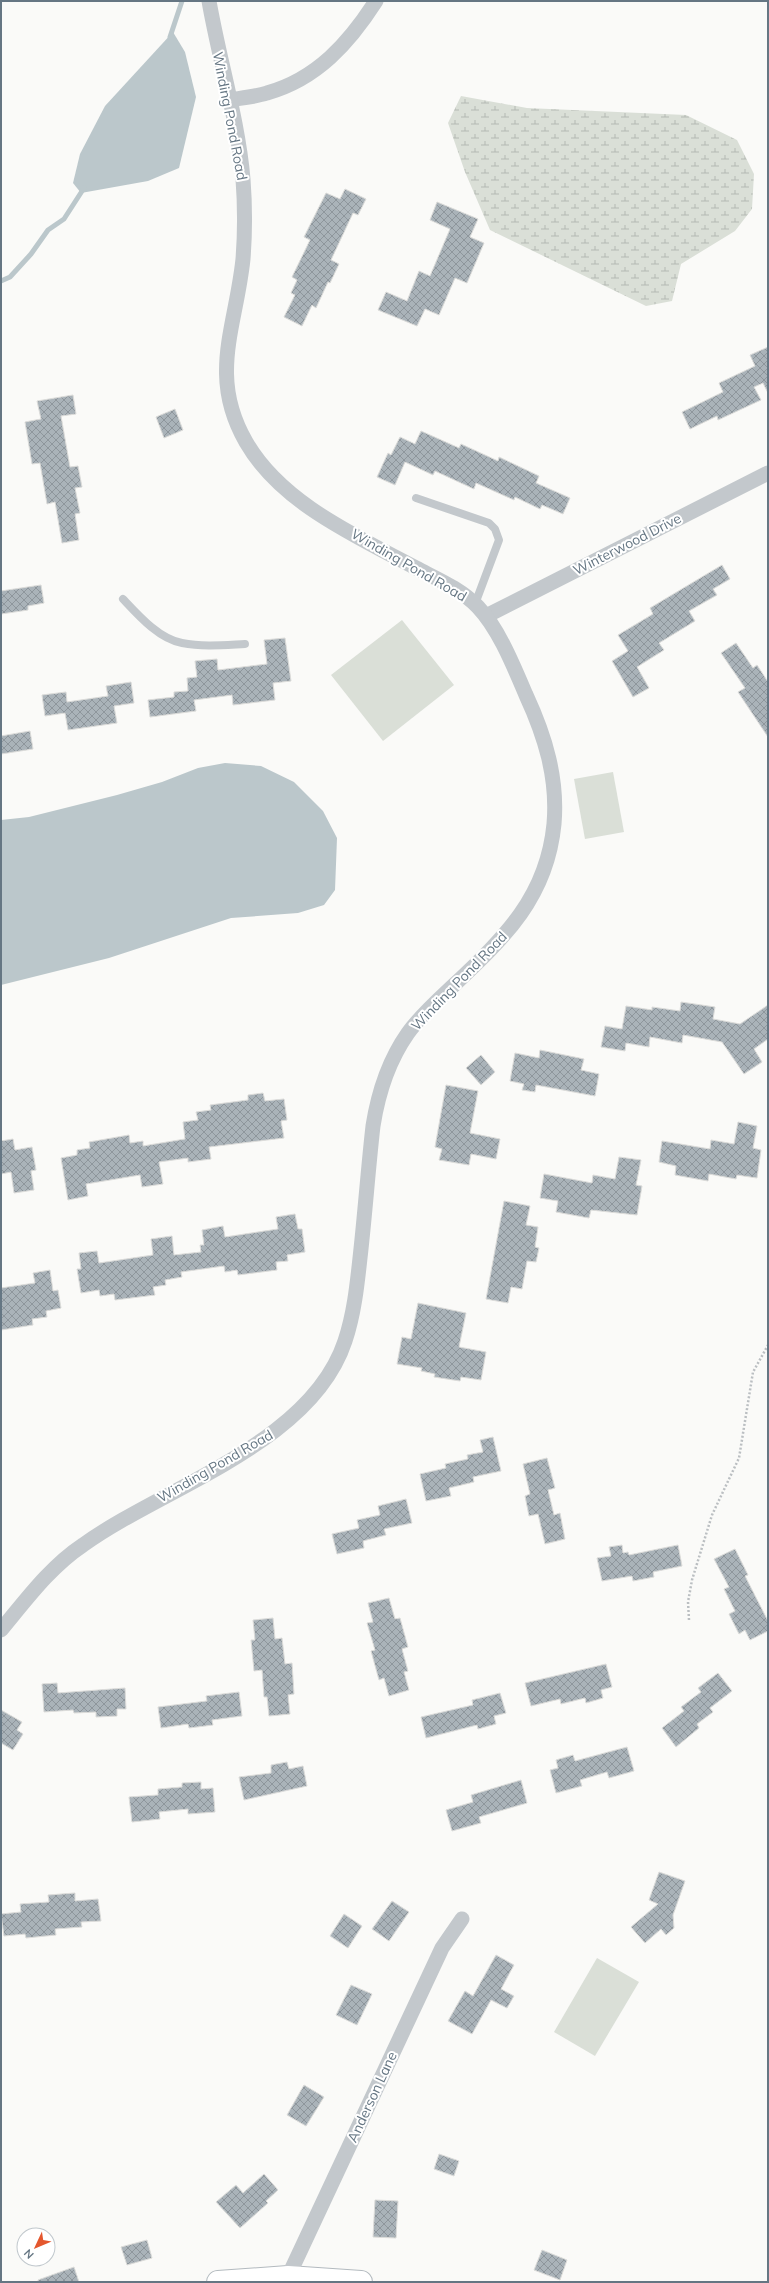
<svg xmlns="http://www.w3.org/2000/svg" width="769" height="2283" font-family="Mulish,sans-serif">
<defs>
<pattern id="wetland-marsh" width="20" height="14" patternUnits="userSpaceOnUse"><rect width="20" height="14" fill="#dadfd7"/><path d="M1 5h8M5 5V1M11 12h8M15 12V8" fill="none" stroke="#b4b9b4"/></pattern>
<pattern id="building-cross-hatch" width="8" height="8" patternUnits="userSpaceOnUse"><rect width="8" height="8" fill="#aab3b9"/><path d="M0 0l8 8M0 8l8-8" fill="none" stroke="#8e969c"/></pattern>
</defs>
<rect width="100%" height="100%" fill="#fafaf8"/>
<g fill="#dadfd7">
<polygon points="402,620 454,685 383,741 331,675"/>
<polygon points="613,772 624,832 585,839 574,779"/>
<polygon points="597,1958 639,1982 595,2056 554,2032"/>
</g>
<polygon fill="url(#wetland-marsh)" points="461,96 527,108 686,115 737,140 754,174 752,209 735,231 681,264 672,301 646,306 490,230 465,172 448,123"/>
<g fill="#bbc7cb">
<polygon points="173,32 185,52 196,97 179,168 148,181 81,193 73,183 80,154 105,106"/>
<polygon points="225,763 261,766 294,782 323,811 337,838 335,890 324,905 298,913 231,918 109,958 1,985 1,820 29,817 117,795 162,782 198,768"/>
</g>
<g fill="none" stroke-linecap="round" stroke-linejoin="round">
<g stroke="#bbc7cb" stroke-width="5">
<polyline points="170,37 182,1"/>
<polyline points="1,281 10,277 31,254 48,230 64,219 84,188"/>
</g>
</g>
<g fill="url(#building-cross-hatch)" stroke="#dcdcda">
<polygon points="345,189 366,199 358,215 353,213 331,260 339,264 330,283 328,282 316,308 312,305 302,326 284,317 295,295 291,293 297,280 292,277 310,240 304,237 326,193 340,199"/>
<polygon points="437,202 478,219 470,237 484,243 467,283 455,278 439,315 425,309 417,326 378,310 386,292 407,301 419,271 430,276 450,229 430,220"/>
<polygon points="768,347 768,393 763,383 754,387 761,400 718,420 717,416 690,429 682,412 723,392 719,383 755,366 750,355"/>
<polygon points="73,395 76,414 61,416 70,467 78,466 82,487 75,488 80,513 75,514 79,540 62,543 55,502 47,504 40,463 32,464 25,422 41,419 37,401"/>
<polygon points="175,409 183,430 164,438 156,417"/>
<polygon points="421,431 459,448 461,444 498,461 499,457 539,476 536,483 570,498 563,514 542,505 540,509 515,497 514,500 476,483 474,489 435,471 433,475 405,462 395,485 377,477 388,453 391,455 400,437 415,444"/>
<polygon points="722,565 730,579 713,589 717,595 689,611 695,621 659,643 664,650 637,667 649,688 633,697 612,661 628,651 618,635 653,614 650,608"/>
<polygon points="41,585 44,603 28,606 28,610 1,614 1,591"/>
<polygon points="285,638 291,681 273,683 275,700 233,705 232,695 194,700 196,711 150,717 148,700 174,697 174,692 188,691 187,678 197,677 195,661 217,659 218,670 267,664 264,640"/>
<polygon points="736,643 753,668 757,665 768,682 768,737 738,692 745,688 721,653"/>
<polygon points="131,682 134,703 114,706 117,723 68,730 65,713 45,716 42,695 66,692 67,702 108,696 106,686"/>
<polygon points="30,731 33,749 1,754 1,736"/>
<polygon points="681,1002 715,1007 713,1019 740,1024 768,1005 768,1039 754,1049 762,1062 744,1074 722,1042 683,1035 682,1043 650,1037 649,1047 626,1043 625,1051 601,1047 605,1026 622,1029 626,1006 652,1010 652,1007 680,1011"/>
<polygon points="540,1050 584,1059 581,1070 599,1074 595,1096 536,1085 535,1092 522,1090 524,1084 510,1081 515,1053 539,1058"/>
<polygon points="481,1055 495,1072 481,1085 466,1068"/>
<polygon points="446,1085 478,1091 470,1133 500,1139 496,1159 471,1154 469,1165 439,1160 442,1149 435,1147"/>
<polygon points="263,1093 265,1101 284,1099 287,1120 281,1121 284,1138 209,1147 211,1159 188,1162 188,1158 159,1162 163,1184 142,1187 140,1175 86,1184 88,1196 68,1200 61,1158 77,1155 77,1150 90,1148 89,1142 129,1135 130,1143 143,1141 143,1146 185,1139 183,1122 198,1120 196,1112 211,1110 210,1105 248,1100 248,1095"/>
<polygon points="738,1122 757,1126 753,1148 761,1150 757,1178 737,1175 736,1179 709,1174 708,1181 675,1175 676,1166 659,1162 662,1141 710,1149 711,1140 734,1144"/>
<polygon points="13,1139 15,1150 32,1147 36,1170 31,1171 34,1190 14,1193 11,1172 1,1174 1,1141"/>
<polygon points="619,1157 641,1160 636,1185 642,1186 637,1215 591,1210 589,1218 556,1212 558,1201 540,1198 544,1174 592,1183 593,1175 615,1179"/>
<polygon points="504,1201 530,1206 526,1225 538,1227 535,1247 539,1248 536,1262 527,1261 522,1289 511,1287 508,1303 486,1299"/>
<polygon points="295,1214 298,1229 302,1229 305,1252 287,1255 288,1261 276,1262 277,1270 238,1275 237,1270 225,1272 224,1266 181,1272 182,1277 165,1280 166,1285 153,1287 155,1295 115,1300 114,1294 100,1296 99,1290 81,1293 77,1269 81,1269 79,1253 97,1251 99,1263 153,1255 151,1239 172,1236 174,1255 201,1252 200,1245 204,1245 202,1230 223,1226 225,1237 278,1229 276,1217"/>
<polygon points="50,1270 53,1291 58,1290 61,1308 46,1311 47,1317 32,1319 33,1325 1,1330 1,1288 35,1283 33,1273"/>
<polygon points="418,1303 466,1313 459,1347 486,1352 481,1380 461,1377 460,1381 434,1377 435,1374 421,1371 422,1368 397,1364 402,1337 411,1339"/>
<polygon points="493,1437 501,1471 473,1477 474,1482 449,1488 451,1496 426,1501 420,1474 446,1468 445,1464 468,1459 467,1455 483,1452 480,1440"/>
<polygon points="547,1458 555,1488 548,1490 554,1515 560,1513 565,1539 545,1544 538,1514 529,1516 525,1496 530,1494 523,1464"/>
<polygon points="406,1499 412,1523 384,1529 386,1535 363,1541 364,1548 337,1554 332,1534 359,1528 357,1520 380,1515 378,1506"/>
<polygon points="622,1545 623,1553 628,1552 629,1555 678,1545 682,1566 653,1572 654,1577 633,1581 632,1576 602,1581 597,1558 611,1556 609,1547"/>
<polygon points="735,1549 748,1575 745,1576 768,1621 768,1631 750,1640 745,1630 739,1634 729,1614 735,1611 724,1589 729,1587 714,1559"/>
<polygon points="389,1598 395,1619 400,1618 408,1647 402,1649 408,1671 404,1672 409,1690 389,1696 384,1678 379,1680 371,1651 375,1650 367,1623 373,1622 368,1603"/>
<polygon points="273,1618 275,1639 282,1638 285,1664 292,1663 294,1694 288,1695 290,1714 269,1716 267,1697 264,1697 262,1670 254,1671 251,1640 255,1640 253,1620"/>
<polygon points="606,1664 612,1687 601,1690 603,1698 586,1703 585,1698 561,1704 560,1699 531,1706 525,1683"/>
<polygon points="718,1673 732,1691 710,1708 713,1712 697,1724 699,1728 676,1747 662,1728 684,1711 681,1707 701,1692 698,1688"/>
<polygon points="57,1683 58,1693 125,1688 126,1709 117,1709 117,1716 96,1717 96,1712 74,1713 73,1710 44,1712 42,1684"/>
<polygon points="239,1692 242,1716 212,1720 213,1725 189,1728 188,1724 161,1728 158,1707 207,1701 206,1696"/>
<polygon points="500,1693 506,1713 494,1716 496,1724 478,1729 477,1725 426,1738 421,1717 473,1705 472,1700"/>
<polygon points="1,1710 22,1722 17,1730 23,1734 13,1750 1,1743"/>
<polygon points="627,1747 634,1771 609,1778 607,1772 580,1780 582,1786 556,1793 550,1770 558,1768 556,1760 573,1755 575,1761"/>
<polygon points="287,1762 289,1769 303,1766 307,1786 244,1800 239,1777 271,1773 271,1765"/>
<polygon points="521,1780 527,1803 479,1817 481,1823 452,1831 446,1810 473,1802 471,1795"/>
<polygon points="201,1782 201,1789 213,1788 215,1812 188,1814 188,1809 159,1812 160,1819 132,1822 129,1797 158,1795 158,1789 182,1787 182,1783"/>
<polygon points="659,1872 685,1881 673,1915 674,1928 666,1935 661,1929 645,1943 631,1927 658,1904 649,1900"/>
<polygon points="75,1893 75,1901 98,1899 101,1921 81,1922 82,1927 55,1929 56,1935 26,1938 25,1934 4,1936 1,1914 21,1912 20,1904 49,1902 48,1895"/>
<polygon points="392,1901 409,1912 389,1941 372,1929"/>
<polygon points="344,1914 362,1926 348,1948 330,1936"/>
<polygon points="496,1955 514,1965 501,1989 514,1996 507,2008 491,2000 472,2034 448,2021 465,1991 473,1996"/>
<polygon points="351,1985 372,1994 357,2025 336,2015"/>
<polygon points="304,2085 324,2097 306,2126 287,2115"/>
<polygon points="439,2154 459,2161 454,2176 434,2169"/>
<polygon points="264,2174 278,2190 266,2201 268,2203 240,2228 216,2202 236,2185 243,2193"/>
<polygon points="375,2200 398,2201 396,2238 373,2237"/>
<polygon points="147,2240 152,2258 127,2265 121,2247"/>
<polygon points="542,2250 567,2260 560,2280 534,2270"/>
<polygon points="74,2267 79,2282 38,2282 38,2280"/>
</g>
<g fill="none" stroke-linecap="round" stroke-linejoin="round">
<defs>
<polyline id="secondary" points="218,2282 288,2277 361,2282"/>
</defs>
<use href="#secondary" stroke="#b3babf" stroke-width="24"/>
<polyline stroke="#bbbfc2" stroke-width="2.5" stroke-dasharray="2 2" stroke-linecap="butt" points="689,1620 688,1602 692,1580 712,1515 739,1458 753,1372 768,1345"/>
<g stroke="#c3c8cc" stroke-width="8">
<polyline points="416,498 489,523 495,529 499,540 475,604"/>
<path d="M 123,599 C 138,615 159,639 182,643 C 203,647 224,645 245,644"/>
</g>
<g stroke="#c3c8cc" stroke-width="15">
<path d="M 228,100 C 241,98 255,97 267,93 C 317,79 349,43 376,1"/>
<polyline points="486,616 768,473"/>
<path d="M 1,1630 C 26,1600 50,1567 83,1545 C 165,1486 311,1444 345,1341 C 354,1314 357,1286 360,1258 C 365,1214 368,1170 373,1126 C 378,1094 389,1060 408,1033 C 421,1015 438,1000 454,985 C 505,937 547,897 554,824 C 558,778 545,736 526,695 C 514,667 499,629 478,607 C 461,589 437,579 416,568 C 356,536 281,503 246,442 C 208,376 236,327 243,259 C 245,233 245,205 243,179 C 238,120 219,59 209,1"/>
<polyline points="288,2277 442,1948 462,1919"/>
</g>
<use href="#secondary" stroke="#fff" stroke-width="22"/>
</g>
<g text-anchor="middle" stroke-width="4" stroke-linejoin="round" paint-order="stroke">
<g font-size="14" fill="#657683" stroke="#fff">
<text transform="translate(230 116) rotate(79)" y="5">Winding Pond Road</text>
<text transform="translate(627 544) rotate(-27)" y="5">Winterwood Drive</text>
<text transform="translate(409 565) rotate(30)" y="5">Winding Pond Road</text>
<text transform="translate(459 981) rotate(-46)" y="5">Winding Pond Road</text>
<text transform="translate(215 1466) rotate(-30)" y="5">Winding Pond Road</text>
<text transform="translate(372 2097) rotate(-65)" y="5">Anderson Lane</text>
</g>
</g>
<rect width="769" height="2283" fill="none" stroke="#657683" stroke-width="4"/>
<g transform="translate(36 2247) rotate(226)"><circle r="19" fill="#ffffff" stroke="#c1c8cd"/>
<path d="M0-3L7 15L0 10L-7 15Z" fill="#e4572e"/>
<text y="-6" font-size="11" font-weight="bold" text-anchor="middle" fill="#657683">N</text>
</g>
</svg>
